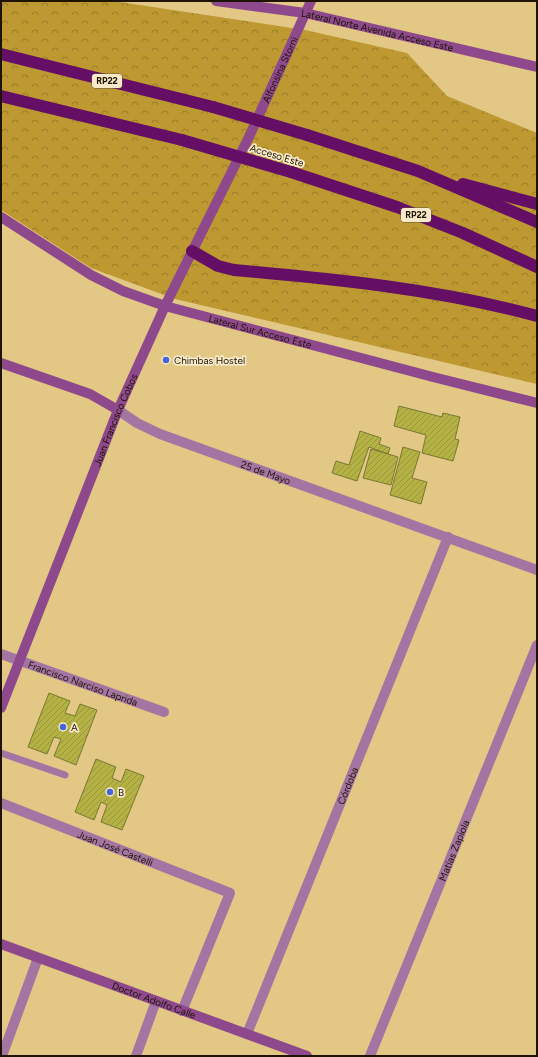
<svg xmlns="http://www.w3.org/2000/svg" width="538" height="1057" font-family="Figtree,sans-serif">
<defs>
<pattern id="park-crowns" width="20" height="18" patternUnits="userSpaceOnUse"><rect width="20" height="18" fill="#be9932"/><path d="M2 6a3 3 0 1 1 6 0M12 15a3 3 0 1 1 6 0" fill="none" stroke="#9a7c28"/></pattern>
<pattern id="building-hatch" width="6" height="6" patternUnits="userSpaceOnUse"><rect width="6" height="6" fill="#b4b245"/><path d="M-1 1l2-2M0 6l6-6M5 7l2-2" fill="none" stroke="#9a983b"/></pattern>
</defs>
<rect width="100%" height="100%" fill="#e3c784"/>
<polygon fill="url(#park-crowns)" points="1,1 113,1 305,30 407,53 447,96 537,133 537,384 175,299 91,268 1,210"/>
<g fill="url(#building-hatch)" stroke="#797833">
<polygon points="399,406 442,417 443,413 460,417 455,439 459,440 453,461 422,453 426,435 394,426"/>
<polygon points="360,431 381,438 379,444 390,448 388,454 369,447 357,481 332,473 336,461 349,465"/>
<polygon points="403,447 420,452 412,478 427,482 421,504 390,495"/>
<polygon points="371,449 398,457 391,485 363,478"/>
<polygon points="49,693 70,701 65,713 75,716 80,704 97,710 76,765 54,756 61,739 54,737 47,754 28,747"/>
<polygon points="96,759 116,767 112,778 121,782 126,769 144,776 122,830 101,822 107,805 101,802 94,820 75,812"/>
</g>
<g fill="none" stroke-linecap="round" stroke-linejoin="round">
<polyline stroke="#a475a2" stroke-width="7" points="1,753 65,775"/>
<g stroke="#a475a2" stroke-width="10">
<path id="s1" d="M 118,410 L 137,423 L 160,434 L 537,570"/>
<path id="s2" d="M 1,654 L 164,712"/>
<path id="s3" d="M 1,803 L 230,893 L 182,1011"/>
<path id="s4" d="M 247,1034 L 448,537"/>
<polyline points="2,1056 38,958"/>
<polyline points="136,1056 156,1001"/>
<path id="s5" d="M 370,1056 L 537,645"/>
</g>
<g stroke="#8e498c" stroke-width="10">
<path id="s6" d="M 216,1 L 305,13 L 537,67"/>
<path id="s7" d="M 1,217 L 91,275 L 123,291 L 165,306 L 433,377 L 537,403"/>
<polyline points="1,363 90,394 118,410"/>
<path id="s8" d="M 1,708 L 118,410 L 165,306 L 248,139 L 311,1"/>
<path id="s9" d="M 1,944 L 307,1056"/>
</g>
<g stroke="#640f65" stroke-width="12">
<polyline points="1,54 213,107"/>
<polyline points="1,96 182,140"/>
<polyline points="307,135 418,171 537,222"/>
<polyline points="291,172 397,207 463,233 537,267"/>
<polyline points="463,184 537,204"/>
<path d="M 192,251 L 218,266 L 234,270 C 335,279 438,289 537,316"/>
</g>
<g stroke="#640f65" stroke-width="12">
<polyline points="213,107 307,135"/>
<polyline points="182,140 291,172"/>
</g>
</g>
<g fill="#4465d7" stroke="#f7e9c9" stroke-width="1.5">
<circle cx="166" cy="360" r="4"/>
<circle cx="63" cy="727" r="4"/>
<circle cx="110" cy="792" r="4"/>
</g>
<g text-anchor="middle" stroke-width="3.5" stroke-linejoin="round" paint-order="stroke">
<g fill="#f7e9c9" stroke="#5e533c" stroke-width="1">
<rect x="92" y="74" width="30" height="14" rx="3"/>
<rect x="401" y="208" width="30" height="14" rx="3"/>
</g>
<g font-size="9" font-weight="bold" fill="#1d1300">
<text x="107" y="84">RP22</text>
<text x="416" y="218">RP22</text>
</g>
<g font-size="10" fill="#1d1300" stroke="#f7e9c9">
<text dy="4" stroke="none"><textPath href="#s6" startOffset="164">Lateral Norte Avenida Acceso Este</textPath></text>
<text dy="4" stroke="none"><textPath href="#s8" startOffset="697">Alfonsina Storni</textPath></text>
<text transform="translate(277 155) rotate(17)" y="4">Acceso Este</text>
<text dy="4" stroke="none"><textPath href="#s7" startOffset="286">Lateral Sur Acceso Este</textPath></text>
<text dy="4" stroke="none"><textPath href="#s8" startOffset="310">Juan Francisco Cobos</textPath></text>
<text dy="4" stroke="none"><textPath href="#s1" startOffset="161">25 de Mayo</textPath></text>
<text dy="4" stroke="none"><textPath href="#s2" startOffset="87">Francisco Narciso Laprida</textPath></text>
<text dy="4" stroke="none"><textPath href="#s4" startOffset="268">Córdoba</textPath></text>
<text dy="4" stroke="none"><textPath href="#s3" startOffset="123">Juan José Castelli</textPath></text>
<text dy="4" stroke="none"><textPath href="#s5" startOffset="222">Matías Zapiola</textPath></text>
<text dy="4" stroke="none"><textPath href="#s9" startOffset="163">Doctor Adolfo Calle</textPath></text>
</g>
<g font-size="10" fill="#1d1300" stroke="#f7e9c9" text-anchor="start">
<text x="174" y="364">Chimbas Hostel</text>
<text x="71" y="731">A</text>
<text x="118" y="796">B</text>
</g>
</g>
<rect width="538" height="1057" fill="none" stroke="#1d1300" stroke-width="4"/>
</svg>
